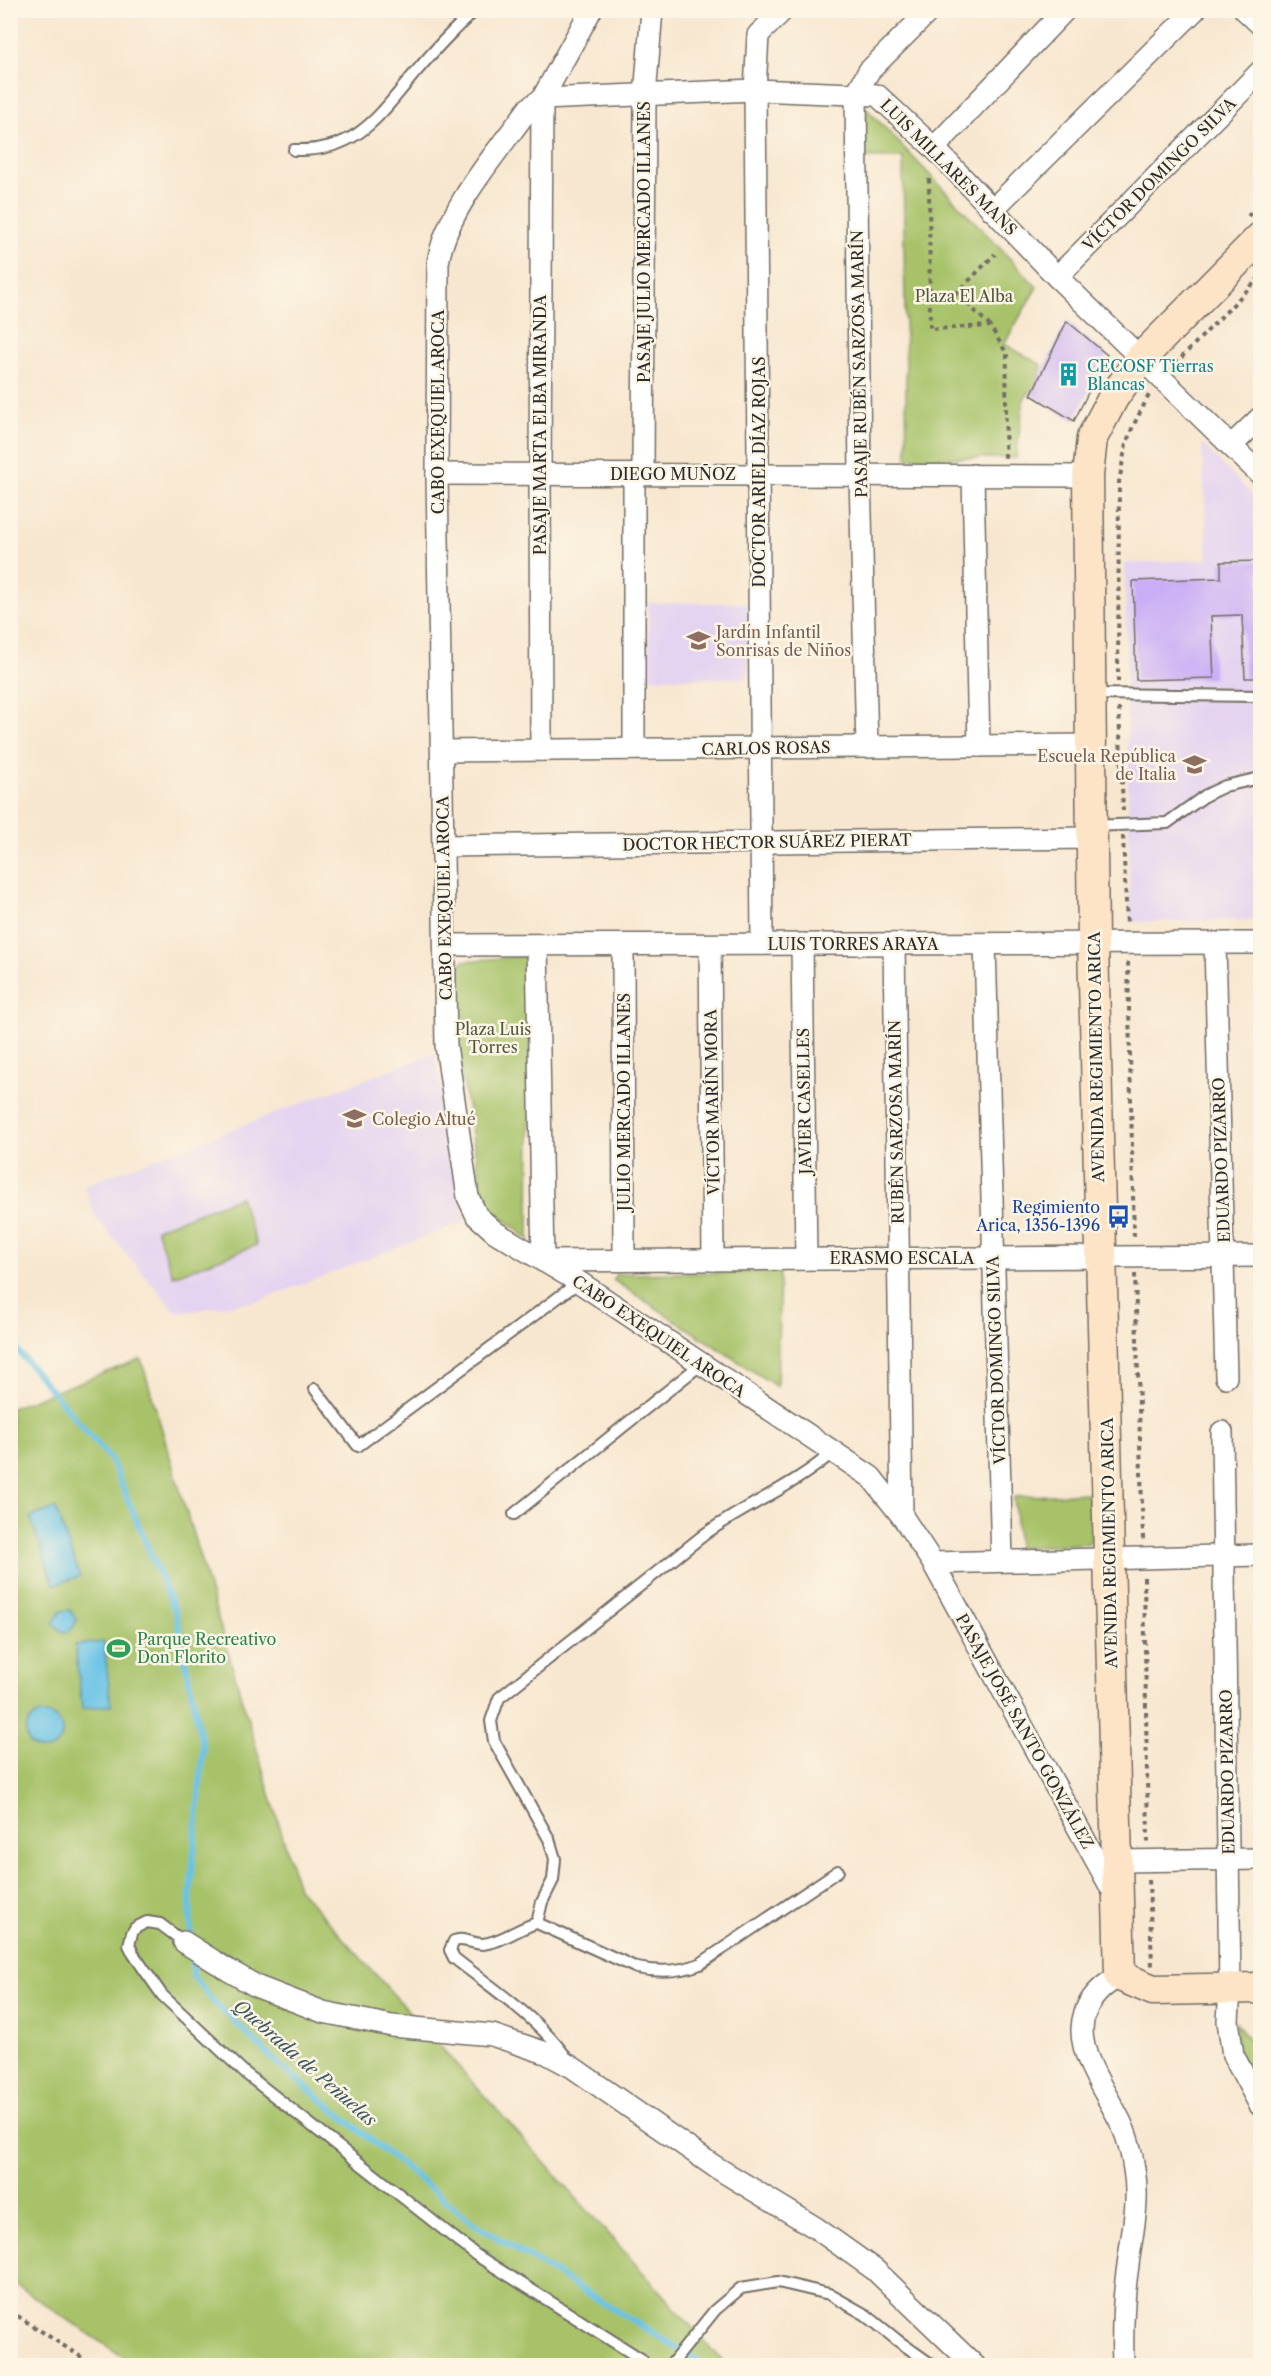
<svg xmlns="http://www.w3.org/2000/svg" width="1271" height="2376" font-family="'Libre Caslon Text',serif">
<rect width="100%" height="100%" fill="#fcf5e5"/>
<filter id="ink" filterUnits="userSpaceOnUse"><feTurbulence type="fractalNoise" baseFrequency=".0167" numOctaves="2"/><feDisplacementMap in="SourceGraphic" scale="12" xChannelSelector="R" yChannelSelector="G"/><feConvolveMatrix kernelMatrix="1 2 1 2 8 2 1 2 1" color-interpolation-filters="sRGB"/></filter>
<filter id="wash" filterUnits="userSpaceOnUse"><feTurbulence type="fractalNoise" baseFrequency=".008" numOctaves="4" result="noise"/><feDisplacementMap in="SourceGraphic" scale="24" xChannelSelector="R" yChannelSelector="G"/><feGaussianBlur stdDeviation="1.35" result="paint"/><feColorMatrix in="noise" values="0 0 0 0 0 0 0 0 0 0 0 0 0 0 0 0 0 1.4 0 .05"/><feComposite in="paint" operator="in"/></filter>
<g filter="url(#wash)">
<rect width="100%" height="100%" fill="#f8e7d0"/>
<g fill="#e4d3f1">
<polygon points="1202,444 1260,503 1260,920 1130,922 1125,564 1208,559"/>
<polygon points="648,603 748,603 748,678 649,678"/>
<polygon points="435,1053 466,1221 259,1301 177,1313 96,1218 84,1185"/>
</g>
<g fill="#a7c269" stroke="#69764a" stroke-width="1.5">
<polygon points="863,105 1037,287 1004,344 1042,365 1036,386 1024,398 1016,458 907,458 903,158 864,158"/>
<polygon points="531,956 529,1240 492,1209 483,1197 456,1041 457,968 463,961"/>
<polygon points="240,1197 257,1245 173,1276 156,1229"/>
<polygon points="780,1272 777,1387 613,1280 616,1274"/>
<polygon points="141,1359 298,1888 726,2365 135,2365 11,2281 11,1408"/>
<polygon points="1088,1493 1091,1543 1018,1548 1014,1497"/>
<polygon points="1236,2022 1260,2056 1260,2094 1236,2053"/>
</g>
<g fill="#68c3e6" stroke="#4a7788" stroke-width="1.5">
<polygon points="55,1508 80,1576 54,1585 30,1517"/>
<polygon points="70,1610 77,1621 70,1631 62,1632 53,1623 61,1611"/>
<polygon points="104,1642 111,1705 82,1709 75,1645"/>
<circle cx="44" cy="1732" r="18"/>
</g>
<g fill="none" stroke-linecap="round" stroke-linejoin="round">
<g stroke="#68c3e6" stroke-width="6">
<polyline points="10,1342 111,1460 176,1614 203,1749 190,1896 191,1942"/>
<polyline points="192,1952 192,1975 212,2000 280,2066 473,2223 707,2366"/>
</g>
</g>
<g id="blocks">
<g fill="#c9adf7">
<polygon points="1067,321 1107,355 1074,421 1031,395"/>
<polygon points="1260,561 1260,678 1245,678 1242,615 1211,616 1214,678 1136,680 1133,581 1221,578 1221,562"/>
</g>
</g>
</g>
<g filter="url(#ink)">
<use href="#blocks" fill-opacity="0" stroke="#736d65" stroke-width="1.5"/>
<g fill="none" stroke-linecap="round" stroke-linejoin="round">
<defs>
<g id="lane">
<path d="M 294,150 C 357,152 378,117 414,74 C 433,52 453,29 476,10"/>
<polyline points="1091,694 1260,696"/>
<polyline points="1092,826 1167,823 1206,795 1225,786 1260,778"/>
<polyline points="315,1389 358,1446 579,1282"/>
<polyline points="514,1514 700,1365"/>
<path d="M 537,1923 L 542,1902 L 553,1880 L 555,1859 L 549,1839 L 494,1741 L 491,1721 L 499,1698 L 705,1534 C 747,1504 795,1486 834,1451"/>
<polyline points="184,1942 160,1924 147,1922 135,1928 132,1933 129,1945 134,1955 162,1995 245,2073 476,2255 641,2359 646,2366"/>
<path d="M 568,2060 C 539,2018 493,1989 454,1958 L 450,1950 L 454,1941 C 464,1937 472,1944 483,1944 C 502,1942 518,1928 537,1923 L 637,1968 C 660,1973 679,1972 700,1964 L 838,1871"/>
<polyline points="670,2366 715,2310 741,2288 778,2282 829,2294 866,2315 897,2340 928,2362 937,2366"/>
</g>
<g id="street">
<path d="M 591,10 L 542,99 L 529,108 C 497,153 446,209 438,263 L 437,474 L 446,1045 L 468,1197 L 477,1216 L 495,1232 L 579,1282 L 871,1477 L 902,1516 L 933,1563 L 1115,1895"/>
<polyline points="1245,10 1260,24"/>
<polyline points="542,99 755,90 877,95 934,148 1057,277 1260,474"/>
<polyline points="934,148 1065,10"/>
<polyline points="992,210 1195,10"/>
<polyline points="1057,277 1260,72"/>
<polyline points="1231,446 1260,418"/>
<polyline points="437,474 1088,476"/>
<polyline points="634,474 634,749"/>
<polyline points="643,474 645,96 652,10"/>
<polyline points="973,475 979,746"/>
<polyline points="867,747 860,475 856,94 869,71 930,10"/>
<polyline points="541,750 540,474 542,99"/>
<polyline points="442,751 1091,745"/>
<polyline points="443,846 1092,838"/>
<polyline points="1215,943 1226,1377"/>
<polyline points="762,944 755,90 758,35 783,10"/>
<polyline points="802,944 806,1259"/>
<polyline points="894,944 902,1516"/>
<polyline points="985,944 1002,1561"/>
<polyline points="445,945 1260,943"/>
<polyline points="537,945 543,1261 1260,1256"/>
<polyline points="623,945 624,1260"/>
<polyline points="710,945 713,1260"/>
<polyline points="1222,1432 1230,1988 1228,2021 1233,2055 1260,2105"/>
<polyline points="933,1563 1260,1555"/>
<polyline points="1117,1861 1260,1859"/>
<polyline points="184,1942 228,1970 258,1987 323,2012 392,2026 492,2035 546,2053 572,2067 714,2166 816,2228 875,2270 975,2366"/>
<path d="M 1120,1976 C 1099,1987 1083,2004 1082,2029 C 1081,2060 1109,2097 1122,2125 C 1128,2139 1132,2154 1134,2169 C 1140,2202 1132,2233 1128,2265 C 1123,2298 1122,2332 1123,2366"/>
</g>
<polyline id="secondary" points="1260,238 1141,358 1113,398 1092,438 1088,476 1093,943 1120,1976 1153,1990 1260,1988"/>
</defs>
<use href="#lane" stroke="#736d65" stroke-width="14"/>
<use href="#street" stroke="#736d65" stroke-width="24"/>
<use href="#secondary" stroke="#736d65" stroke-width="33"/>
<g stroke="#736d65" stroke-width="4" stroke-dasharray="4.5 4.5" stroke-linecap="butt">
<polyline points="929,179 930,329 990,326 1007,354 1005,458"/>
<polyline points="1248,216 1260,203"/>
<polyline points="990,326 957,293 995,254"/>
<polyline points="1175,364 1260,277"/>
<polyline points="1118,682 1119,482 1126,444 1133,426 1150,393"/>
<polyline points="1119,708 1123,811"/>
<polyline points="1123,836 1127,925"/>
<polyline points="1128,962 1134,1240"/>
<polyline points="1135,1274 1143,1540"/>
<polyline points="1144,1577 1148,1843"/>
<polyline points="1149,1880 1152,1966"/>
<polyline points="10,2311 95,2366"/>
</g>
<use href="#lane" stroke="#fff" stroke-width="10"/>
<use href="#street" stroke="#fff" stroke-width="21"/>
<use href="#secondary" stroke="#fee4c6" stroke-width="30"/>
</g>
</g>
<defs>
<symbol id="building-bare" viewBox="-9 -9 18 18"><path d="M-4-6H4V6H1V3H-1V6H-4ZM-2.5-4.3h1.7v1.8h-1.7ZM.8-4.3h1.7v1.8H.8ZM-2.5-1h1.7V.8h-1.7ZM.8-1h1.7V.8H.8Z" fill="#0f9aa8" stroke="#fcf5e5" stroke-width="2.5" paint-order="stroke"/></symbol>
<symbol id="school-bare" viewBox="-9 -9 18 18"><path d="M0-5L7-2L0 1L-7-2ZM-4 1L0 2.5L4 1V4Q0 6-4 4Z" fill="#8d6e63" stroke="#fcf5e5" stroke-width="2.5" paint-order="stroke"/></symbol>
<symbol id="bus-bare" viewBox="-9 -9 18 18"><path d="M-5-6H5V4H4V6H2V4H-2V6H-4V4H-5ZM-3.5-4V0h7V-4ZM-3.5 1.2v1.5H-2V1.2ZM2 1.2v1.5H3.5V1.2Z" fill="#1a4fb4" stroke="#fcf5e5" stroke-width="2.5" paint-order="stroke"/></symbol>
<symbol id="stadium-bare" viewBox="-9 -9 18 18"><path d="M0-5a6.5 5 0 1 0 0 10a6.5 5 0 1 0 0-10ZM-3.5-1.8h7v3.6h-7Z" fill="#2e9e5b" stroke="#fcf5e5" stroke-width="2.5" paint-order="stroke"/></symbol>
</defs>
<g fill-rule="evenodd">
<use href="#building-bare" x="1052" y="358" width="33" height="33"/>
<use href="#school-bare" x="682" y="624" width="33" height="33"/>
<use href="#school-bare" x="1178" y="748" width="33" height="33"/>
<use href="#school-bare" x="338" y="1102" width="33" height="33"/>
<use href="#bus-bare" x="1102" y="1200" width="33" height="33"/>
<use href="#stadium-bare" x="102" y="1632" width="33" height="33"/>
</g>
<g text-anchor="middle" stroke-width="5" stroke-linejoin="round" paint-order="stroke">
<g font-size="16" fill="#2b2b2b" stroke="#fcf5e5">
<text transform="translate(949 167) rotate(45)" y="6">LUIS MILLARES MANS</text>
<text transform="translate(1159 174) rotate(-45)" y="6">VÍCTOR DOMINGO SILVA</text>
<text transform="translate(644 242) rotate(-90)" y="6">PASAJE JULIO MERCADO ILLANES</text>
<text transform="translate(859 364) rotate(-91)" y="6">PASAJE RUBÉN SARZOSA MARÍN</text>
<text transform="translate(438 412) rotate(-90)" y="6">CABO EXEQUIEL AROCA</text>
<text transform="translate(540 425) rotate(-90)" y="6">PASAJE MARTA ELBA MIRANDA</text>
<text transform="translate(759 472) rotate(-90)" y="6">DOCTOR ARIEL DÍAZ ROJAS</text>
<text x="673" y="480">DIEGO MUÑOZ</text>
<text transform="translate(766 748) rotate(-1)" y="6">CARLOS ROSAS</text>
<text transform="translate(767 842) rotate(-1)" y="6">DOCTOR HECTOR SUÁREZ PIERAT</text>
<text transform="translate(444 898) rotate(-91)" y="6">CABO EXEQUIEL AROCA</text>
<text x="853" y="950">LUIS TORRES ARAYA</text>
<text transform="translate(1096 1057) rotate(-91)" y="6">AVENIDA REGIMIENTO ARICA</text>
<text transform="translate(804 1101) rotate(-91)" y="6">JAVIER CASELLES</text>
<text transform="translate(624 1102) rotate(-90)" y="6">JULIO MERCADO ILLANES</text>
<text transform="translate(712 1102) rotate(-91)" y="6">VÍCTOR MARÍN MORA</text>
<text transform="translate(896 1122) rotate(-91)" y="6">RUBÉN SARZOSA MARÍN</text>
<text transform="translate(1221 1160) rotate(-92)" y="6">EDUARDO PIZARRO</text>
<text x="902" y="1264">ERASMO ESCALA</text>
<text transform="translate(659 1336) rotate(34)" y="6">CABO EXEQUIEL AROCA</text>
<text transform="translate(996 1360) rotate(-92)" y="6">VÍCTOR DOMINGO SILVA</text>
<text transform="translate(1109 1543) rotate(-91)" y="6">AVENIDA REGIMIENTO ARICA</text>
<text transform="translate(1025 1731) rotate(61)" y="6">PASAJE JOSÉ SANTO GONZÁLEZ</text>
<text transform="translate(1227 1772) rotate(-91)" y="6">EDUARDO PIZARRO</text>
</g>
<g font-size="16" fill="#50583e" stroke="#fcf5e5">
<text x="964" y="302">Plaza El Alba</text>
<text x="493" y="1035">Plaza Luis<tspan x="493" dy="18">Torres</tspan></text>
</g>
<g font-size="16" fill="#0d838f" stroke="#fcf5e5" text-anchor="start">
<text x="1087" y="372">CECOSF Tierras<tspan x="1087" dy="18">Blancas</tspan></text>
</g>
<g font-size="16" fill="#785e54" stroke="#fcf5e5" text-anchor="start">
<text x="716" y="638">Jardín Infantil<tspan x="716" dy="18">Sonrisas de Niños</tspan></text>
<text x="1176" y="762" text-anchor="end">Escuela República<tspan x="1176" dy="18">de Italia</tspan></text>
<text x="372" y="1125">Colegio Altué</text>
</g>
<g font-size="16" fill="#164399" stroke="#fcf5e5" text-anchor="end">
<text x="1100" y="1213">Regimiento<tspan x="1100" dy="18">Arica, 1356-1396</tspan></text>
</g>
<g font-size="16" fill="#27864d" stroke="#fcf5e5" text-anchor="start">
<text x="137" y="1645">Parque Recreativo<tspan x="137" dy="18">Don Florito</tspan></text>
</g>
<g font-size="18" font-style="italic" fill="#3d5963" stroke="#fcf5e5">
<text transform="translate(305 2063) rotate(41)" y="6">Quebrada de Peñuelas</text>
</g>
</g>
<rect width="1271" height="2376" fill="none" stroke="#fcf5e5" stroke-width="36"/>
</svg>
